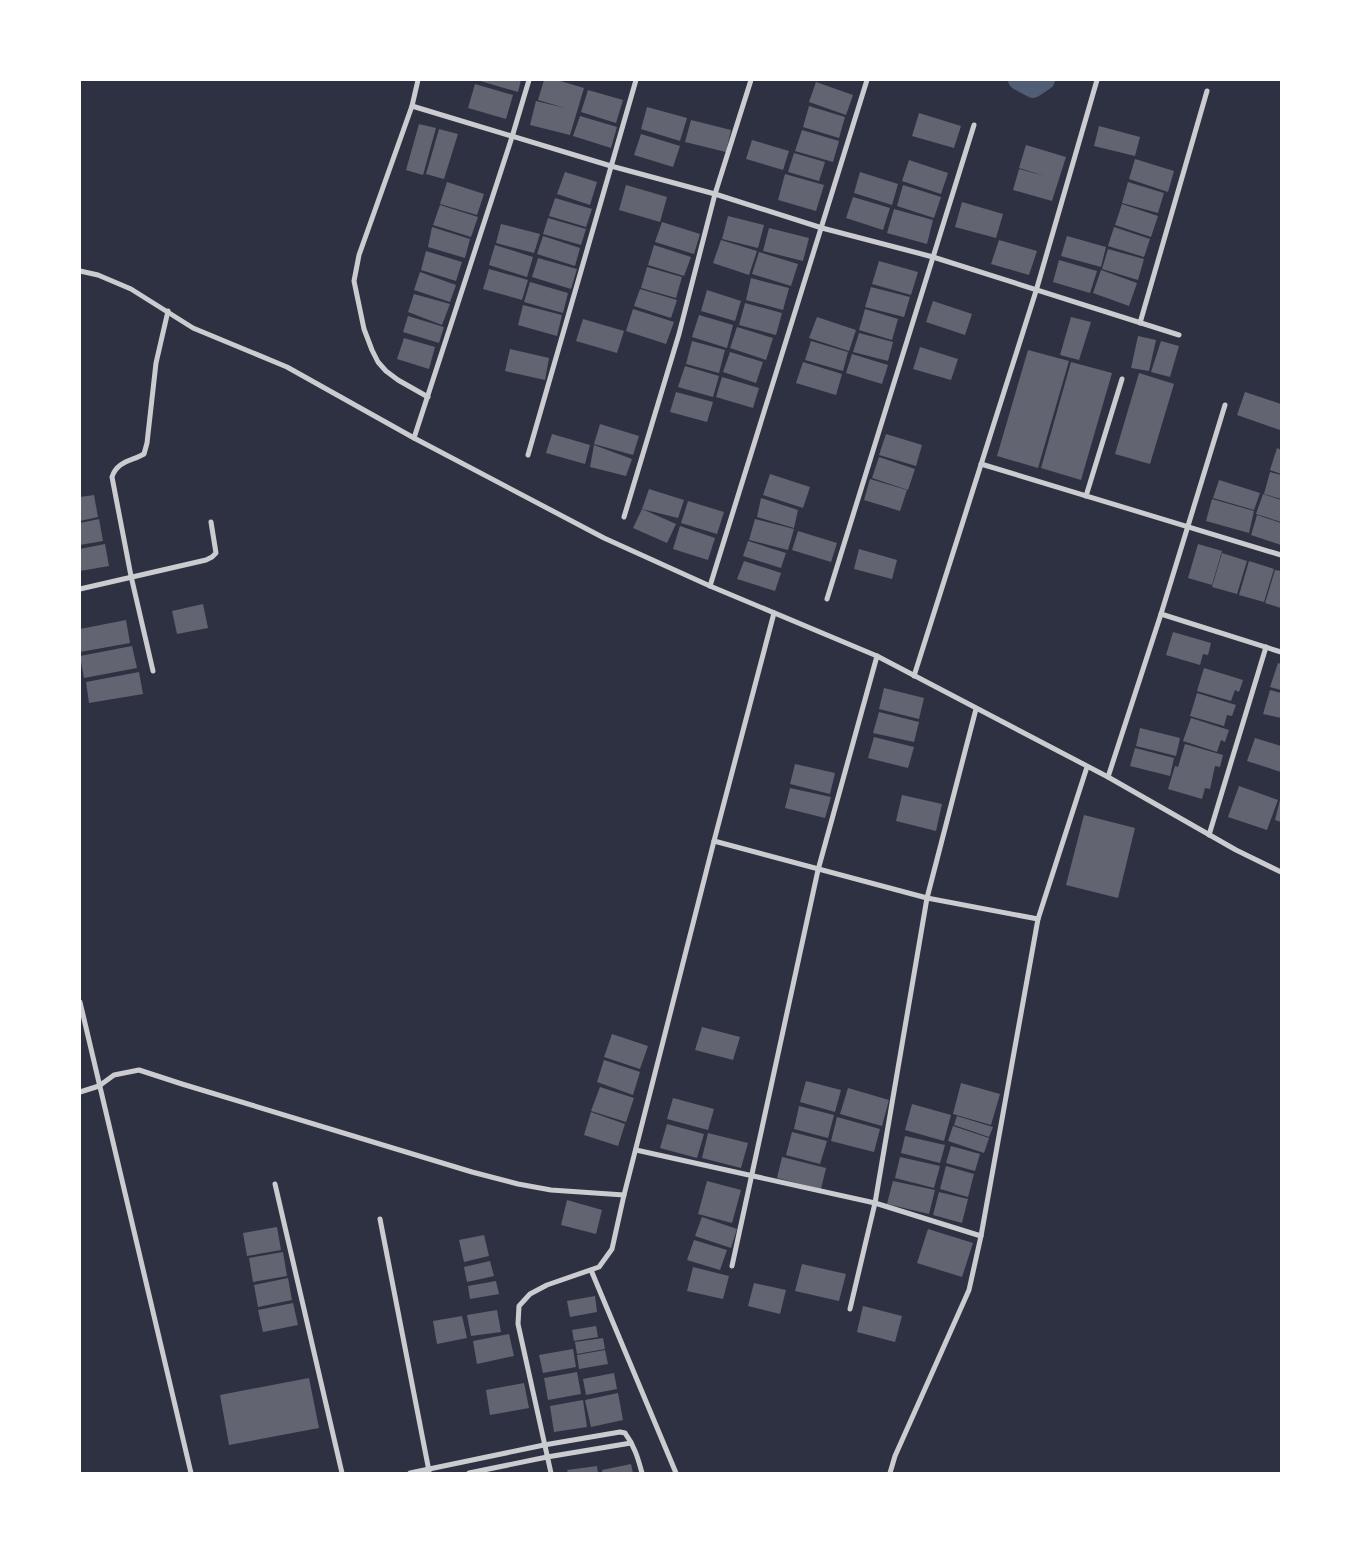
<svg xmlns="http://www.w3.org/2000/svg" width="1361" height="1553" font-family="'Noto Sans',sans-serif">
<rect width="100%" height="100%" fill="#2d3142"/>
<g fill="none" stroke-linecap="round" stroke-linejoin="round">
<polyline stroke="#4f5d75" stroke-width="20" points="1018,80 1033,88 1045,80"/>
</g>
<g fill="#626471">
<polygon points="477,80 521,80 518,92"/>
<polygon points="544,80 557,80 584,88 570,135 530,125 536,101 565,108 538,100"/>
<polygon points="816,82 853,95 846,115 809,102"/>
<polygon points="475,84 513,95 506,119 468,108"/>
<polygon points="588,90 623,100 616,123 581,112"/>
<polygon points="809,106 845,117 839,138 803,127"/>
<polygon points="647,107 687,118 680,141 641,129"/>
<polygon points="919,113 961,126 954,148 912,136"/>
<polygon points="580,116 617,127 611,148 573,136"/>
<polygon points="691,120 731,130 726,152 685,142"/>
<polygon points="419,124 436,128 423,175 406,170"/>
<polygon points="1099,126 1140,137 1135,156 1094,146"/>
<polygon points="439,129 458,134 444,179 426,174"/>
<polygon points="802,130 839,141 833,162 795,151"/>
<polygon points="641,134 680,146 673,167 634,155"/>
<polygon points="752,140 789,151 783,170 746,159"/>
<polygon points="1026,145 1066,157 1052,201 1013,190 1019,169 1045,176 1019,168"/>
<polygon points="794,153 825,162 819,181 788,172"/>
<polygon points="1135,159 1174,171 1168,192 1129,179"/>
<polygon points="909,160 948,173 941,194 902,181"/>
<polygon points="565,172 597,182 590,205 557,194"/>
<polygon points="860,172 898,184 892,205 854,193"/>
<polygon points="785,174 824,185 816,211 778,200"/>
<polygon points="447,182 484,194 477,215 440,204"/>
<polygon points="1128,182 1164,193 1158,213 1122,203"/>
<polygon points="626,185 667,197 660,222 619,210"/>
<polygon points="903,185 941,197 934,218 897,206"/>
<polygon points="853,197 890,208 883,230 846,218"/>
<polygon points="555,198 592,209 586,227 549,216"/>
<polygon points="962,202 1003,214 996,238 955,227"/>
<polygon points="1122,204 1158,216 1151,237 1115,225"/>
<polygon points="440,205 478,217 471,237 433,225"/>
<polygon points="894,209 933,220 927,244 887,233"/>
<polygon points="728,216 764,225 758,248 722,239"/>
<polygon points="548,218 586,229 581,245 543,234"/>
<polygon points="662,222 700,234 694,254 655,242"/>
<polygon points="501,224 540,234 534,253 496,243"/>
<polygon points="432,227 470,239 465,258 428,247"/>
<polygon points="1114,227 1150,239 1144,257 1108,246"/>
<polygon points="769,228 809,238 803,261 763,251"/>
<polygon points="543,236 580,248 575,266 537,254"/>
<polygon points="1067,236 1106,247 1101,267 1061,256"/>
<polygon points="721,240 757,251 749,275 713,263"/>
<polygon points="999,240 1037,251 1029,275 991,264"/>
<polygon points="495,245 533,257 527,277 489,265"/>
<polygon points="654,245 691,257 684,276 648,265"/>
<polygon points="1108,249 1144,259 1138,280 1102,269"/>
<polygon points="426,251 462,262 456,281 421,270"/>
<polygon points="759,252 798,264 791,286 752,274"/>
<polygon points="538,258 577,269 571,289 532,277"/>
<polygon points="1059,260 1097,271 1090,293 1053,282"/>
<polygon points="879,261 918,272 911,295 872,284"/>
<polygon points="647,267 682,277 676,298 641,288"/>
<polygon points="489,269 528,280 522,300 483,289"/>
<polygon points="1101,270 1137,283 1129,306 1093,293"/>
<polygon points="420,272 456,285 450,302 414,290"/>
<polygon points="751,278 789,288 783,310 746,300"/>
<polygon points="530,282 568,293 563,313 524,302"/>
<polygon points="871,287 910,297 904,317 865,307"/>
<polygon points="640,289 677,300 671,318 634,306"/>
<polygon points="707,290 741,301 735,321 701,311"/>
<polygon points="414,294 450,304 442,325 408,312"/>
<polygon points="933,301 972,314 965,335 926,322"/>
<polygon points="745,303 782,313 776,335 739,325"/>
<polygon points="523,305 562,315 557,336 518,325"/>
<polygon points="633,309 674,322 666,344 626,331"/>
<polygon points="865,309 898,319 892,340 859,330"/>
<polygon points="699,315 733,325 727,348 692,337"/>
<polygon points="408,316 444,327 439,343 403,332"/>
<polygon points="817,317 856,330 849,351 809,338"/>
<polygon points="1071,317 1091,322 1079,360 1060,355"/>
<polygon points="583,319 624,331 617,353 576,341"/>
<polygon points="737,327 773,338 766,360 730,348"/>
<polygon points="859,333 893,342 888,361 853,352"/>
<polygon points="1138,336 1156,340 1149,371 1131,368"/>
<polygon points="404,338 435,347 429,369 397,359"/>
<polygon points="692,341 725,350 719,373 686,364"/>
<polygon points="811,341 848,352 843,371 805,360"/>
<polygon points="1161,341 1179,346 1170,377 1151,372"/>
<polygon points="920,347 958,359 951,380 913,369"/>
<polygon points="510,349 549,358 545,380 505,371"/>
<polygon points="1028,350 1069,361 1038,468 997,456"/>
<polygon points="730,352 763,362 756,383 723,372"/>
<polygon points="852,354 888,365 882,384 846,373"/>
<polygon points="803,362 842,374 836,395 796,383"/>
<polygon points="1071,362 1112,373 1081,480 1041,468"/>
<polygon points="685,366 719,376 713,397 678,387"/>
<polygon points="1139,373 1174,384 1150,464 1115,454"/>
<polygon points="722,377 759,388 753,408 716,397"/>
<polygon points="676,392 713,402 707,422 670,412"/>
<polygon points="1245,392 1281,404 1280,430 1237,415"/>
<polygon points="600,424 639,436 633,455 594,444"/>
<polygon points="552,434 590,445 585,464 546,453"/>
<polygon points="886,434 922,445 916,466 879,455"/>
<polygon points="594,445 632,459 626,476 590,467"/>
<polygon points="1277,448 1281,450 1281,474 1270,470"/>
<polygon points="879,457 915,469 908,490 872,478"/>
<polygon points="1270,472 1281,475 1281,499 1264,494"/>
<polygon points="770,474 810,487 803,508 763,495"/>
<polygon points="870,479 907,490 900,511 864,500"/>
<polygon points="1219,480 1260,493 1254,510 1213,498"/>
<polygon points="649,489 684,500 678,518 642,509"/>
<polygon points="1263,494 1281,500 1281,522 1256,514"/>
<polygon points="94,495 98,517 80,521 80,497"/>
<polygon points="761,498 798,510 794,528 757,517"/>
<polygon points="1212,499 1254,511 1249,533 1206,521"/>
<polygon points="688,501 724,512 717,534 681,523"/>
<polygon points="642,509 676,524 667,543 633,528"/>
<polygon points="1257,515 1281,523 1281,545 1251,535"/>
<polygon points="99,519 103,541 80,545 80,523"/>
<polygon points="755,519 794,529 788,550 749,540"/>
<polygon points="680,526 715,538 708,560 673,549"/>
<polygon points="798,531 837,543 831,562 792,550"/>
<polygon points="748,541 786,553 781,568 743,556"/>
<polygon points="105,544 109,566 80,571 80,549"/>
<polygon points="1198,544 1222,551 1212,585 1188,578"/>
<polygon points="859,549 897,560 892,579 854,569"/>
<polygon points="1222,553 1247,561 1237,594 1212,587"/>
<polygon points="744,561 781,573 775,591 737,579"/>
<polygon points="1249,561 1274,569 1264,602 1239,595"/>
<polygon points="1275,570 1281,571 1281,608 1265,603"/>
<polygon points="203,604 208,628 177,634 172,611"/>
<polygon points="126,620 130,643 80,652 80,629"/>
<polygon points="1173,632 1211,643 1208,655 1203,654 1200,665 1166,655"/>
<polygon points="132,646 137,668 84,678 80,656"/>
<polygon points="1278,663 1281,664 1281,690 1270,687"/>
<polygon points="1204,668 1243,680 1239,692 1235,690 1231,701 1197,691"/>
<polygon points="139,672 143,694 89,703 86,682"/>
<polygon points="884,688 924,698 919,719 879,709"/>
<polygon points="1270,690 1281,693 1281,718 1263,714"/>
<polygon points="1197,693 1236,705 1232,716 1227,715 1224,726 1190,716"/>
<polygon points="879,712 919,722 914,742 873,733"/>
<polygon points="1191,718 1229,730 1225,742 1221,740 1217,752 1183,741"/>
<polygon points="1140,728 1180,738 1176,756 1136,746"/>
<polygon points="874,737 914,747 908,768 868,758"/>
<polygon points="1255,738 1281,746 1281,772 1247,761"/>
<polygon points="1185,744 1223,755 1220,767 1215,766 1210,789 1205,788 1202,799 1168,789 1175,766 1178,767"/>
<polygon points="1135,748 1174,758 1170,776 1130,766"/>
<polygon points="795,764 835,773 830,794 790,784"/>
<polygon points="1239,786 1278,800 1267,830 1228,817"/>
<polygon points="790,788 831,797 825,818 785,808"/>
<polygon points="902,795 942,804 936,831 896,821"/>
<polygon points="1280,800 1281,800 1281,822 1275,820"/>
<polygon points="1084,815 1135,828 1118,898 1066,885"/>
<polygon points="702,1027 740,1037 733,1060 695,1050"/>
<polygon points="612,1034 648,1046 640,1069 604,1057"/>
<polygon points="604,1060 640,1072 633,1095 597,1082"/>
<polygon points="806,1081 841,1090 835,1112 800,1102"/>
<polygon points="961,1083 1000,1094 991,1125 953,1114"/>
<polygon points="600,1087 634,1098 626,1122 591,1111"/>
<polygon points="848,1088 889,1100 882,1126 840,1114"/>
<polygon points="673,1098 714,1109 708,1130 667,1119"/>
<polygon points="912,1104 951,1115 944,1141 905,1130"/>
<polygon points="799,1106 834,1115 828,1138 794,1129"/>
<polygon points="591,1112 625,1124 618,1146 584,1135"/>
<polygon points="957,1116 993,1127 989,1137 954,1125"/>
<polygon points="837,1117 880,1129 874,1152 831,1141"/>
<polygon points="667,1124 704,1134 697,1158 660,1148"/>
<polygon points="953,1126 989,1138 984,1153 948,1141"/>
<polygon points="792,1132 827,1141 820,1164 786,1155"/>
<polygon points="708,1133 748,1143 741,1168 702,1158"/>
<polygon points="905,1136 945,1145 940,1163 901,1153"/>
<polygon points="951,1146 980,1154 975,1171 946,1163"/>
<polygon points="782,1157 826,1168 821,1189 777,1178"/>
<polygon points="900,1157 940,1166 934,1188 895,1178"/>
<polygon points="946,1166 974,1174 968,1197 940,1189"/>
<polygon points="707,1181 741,1190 732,1223 698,1214"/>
<polygon points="893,1181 935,1190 929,1214 887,1204"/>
<polygon points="939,1192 968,1199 962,1223 933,1215"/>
<polygon points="567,1200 602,1210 596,1234 561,1225"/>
<polygon points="702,1217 737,1229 731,1248 695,1236"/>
<polygon points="277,1227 281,1250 247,1256 243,1233"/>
<polygon points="928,1229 973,1243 962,1277 917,1263"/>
<polygon points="484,1235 489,1256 464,1262 459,1240"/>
<polygon points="694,1240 727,1250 720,1270 687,1260"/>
<polygon points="283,1252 287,1276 253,1282 249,1258"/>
<polygon points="490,1261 494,1276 467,1282 464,1267"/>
<polygon points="802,1264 846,1274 839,1301 795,1291"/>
<polygon points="693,1267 729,1276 723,1299 687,1291"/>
<polygon points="288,1278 292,1300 258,1307 254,1285"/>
<polygon points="496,1281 499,1294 470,1299 468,1286"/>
<polygon points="754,1283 786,1290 780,1314 748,1306"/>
<polygon points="595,1296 597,1312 570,1317 567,1301"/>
<polygon points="293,1303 298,1325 263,1332 258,1310"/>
<polygon points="863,1306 902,1316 895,1342 857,1332"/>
<polygon points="497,1310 501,1332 471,1336 467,1315"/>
<polygon points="462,1316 467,1338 437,1344 433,1321"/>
<polygon points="596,1326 598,1337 574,1341 572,1330"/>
<polygon points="509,1334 514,1356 477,1364 473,1341"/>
<polygon points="603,1338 605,1349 577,1354 575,1342"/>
<polygon points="573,1349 576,1367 543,1373 539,1355"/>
<polygon points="605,1350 608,1364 579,1369 577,1355"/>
<polygon points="577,1372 581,1394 548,1400 544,1378"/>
<polygon points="614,1373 617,1389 586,1395 583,1379"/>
<polygon points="309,1378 319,1428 229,1445 220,1395"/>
<polygon points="524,1383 529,1408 490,1415 486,1390"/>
<polygon points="618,1393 623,1420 591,1427 585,1400"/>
<polygon points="583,1400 587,1427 554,1432 550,1406"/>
<polygon points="631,1464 633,1473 602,1473 602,1470"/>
<polygon points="597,1466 598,1473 568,1473 567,1470"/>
</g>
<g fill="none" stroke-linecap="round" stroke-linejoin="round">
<g stroke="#caccd0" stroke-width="5">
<polyline points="418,80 412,106 359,255 354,281 364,329 372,350 378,362 386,371 398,380 428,397"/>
<polyline points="412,106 611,166 715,194 822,228 933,257 1179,335"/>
<polyline points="80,271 98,275 131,289 193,328 287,367 414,438 604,538 710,586 877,656 1108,777 1236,850 1281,872"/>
<polyline points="1140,323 1207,91"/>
<polyline points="414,438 512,137 529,80"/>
<polyline points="528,455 636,80"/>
<polyline points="981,464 1281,555"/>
<polyline points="1086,496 1122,379"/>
<polyline points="624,517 679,334 715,194 751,80"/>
<polyline points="710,586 867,80"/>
<polyline points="80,589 206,560 212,557 216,553 211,522"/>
<polyline points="827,599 974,125"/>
<polyline points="1161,614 1281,652"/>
<path d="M 153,671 L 131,576 L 112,477 C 117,461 132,461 144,454 L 147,443 L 156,363 L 168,311"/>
<polyline points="914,676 1036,291 1097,80"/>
<polyline points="1108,777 1161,614 1225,405"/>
<polyline points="1209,835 1266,647"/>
<polyline points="714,841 927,898 1038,919"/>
<polyline points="80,1002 191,1473"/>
<polyline points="80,1092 99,1086 114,1075 139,1070 182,1084 472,1172 518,1184 551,1190 624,1195"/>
<polyline points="636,1150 875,1203 981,1236"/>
<polyline points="275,1184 342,1473"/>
<polyline points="380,1219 429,1471"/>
<polyline points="732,1266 818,870 877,656"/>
<polyline points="591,1270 676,1473"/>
<polyline points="850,1309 875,1203 927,898 976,709"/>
<path d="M 410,1473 L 544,1445 L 620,1432 L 625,1433 C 634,1445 638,1458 642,1473"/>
<polyline points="469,1473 547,1457 631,1443"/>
<polyline points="551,1473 518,1324 519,1306 530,1294 547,1285 599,1267 612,1249 624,1195 714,841 774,613"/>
<polyline points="890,1473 895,1456 969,1290 981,1236 1038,919 1087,767"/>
</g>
</g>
<rect width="1361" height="1553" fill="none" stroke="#ffffff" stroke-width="162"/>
</svg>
